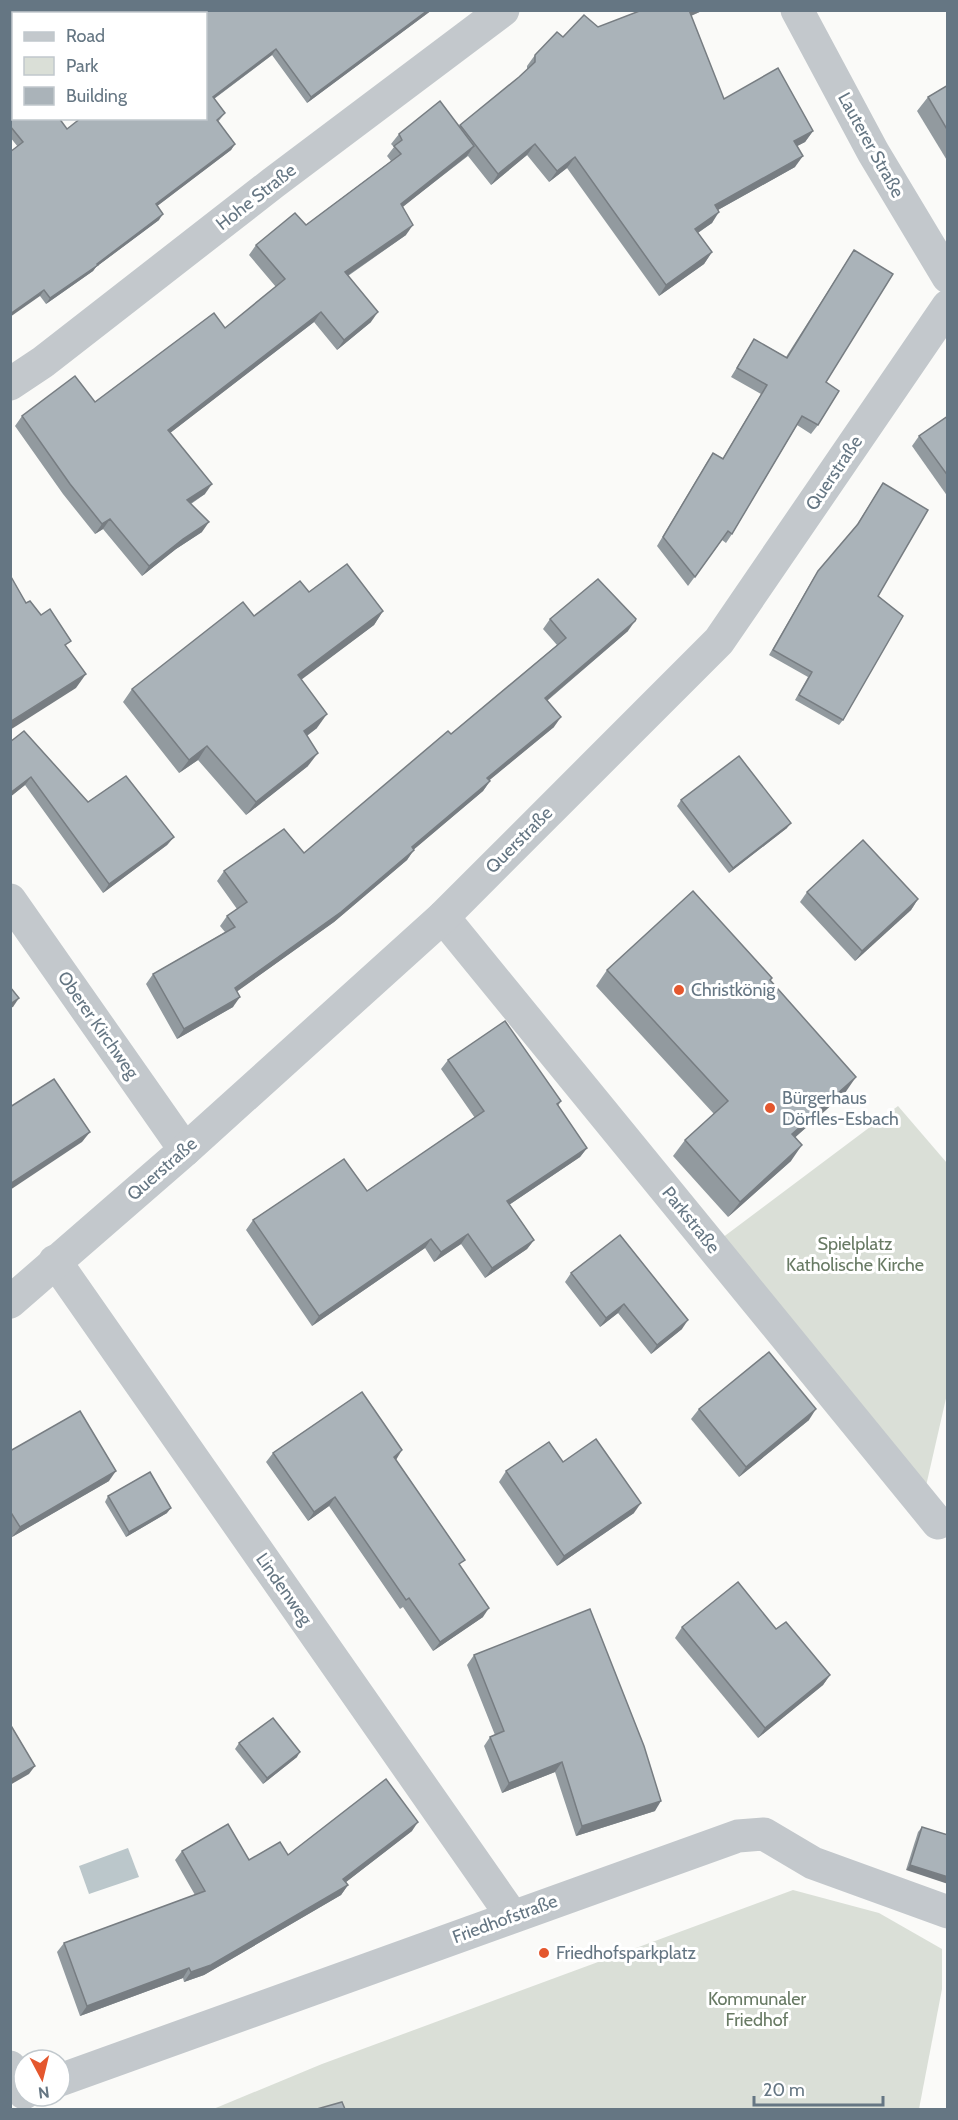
<svg xmlns="http://www.w3.org/2000/svg" width="958" height="2120" font-family="Cabin,sans-serif">
<rect width="100%" height="100%" fill="#fafaf8"/>
<g fill="#dadfd7">
<polygon points="898,1106 947,1163 947,1394 926,1486 722,1238"/>
<polygon points="793,1890 879,1913 942,1949 942,1989 919,2109 211,2110 322,2064"/>
</g>
<polygon fill="#bbc7cb" points="128,1848 139,1877 89,1894 79,1866"/>
<g fill="none" stroke-linecap="round" stroke-linejoin="round">
<g stroke="#c3c8cc" stroke-width="33">
<polyline points="797,10 873,152 948,277"/>
<polyline points="10,384 43,362 273,183 503,10"/>
<polyline points="10,900 185,1150"/>
<polyline points="443,917 938,1523"/>
<polyline points="55,1261 512,1916"/>
<polyline points="10,1302 185,1150 443,917 719,641 948,306"/>
<polyline points="10,2067 24,2093"/>
<polyline points="60,2080 738,1836 764,1834 813,1863 948,1912"/>
</g>
</g>
<g fill="#929a9f">
<polygon points="185,10 432,10 307,103 272,55 214,99 225,113 218,122 235,144 231,150 157,206 159,220 96,267 93,271 46,304 40,296 18,147 10,137 10,102 67,129 206,118 206,14 187,14"/>
<polygon points="637,10 704,10 691,16 724,99 813,131 805,142 797,146 795,167 718,210 712,223 698,233 712,252 704,264 659,296 567,168 549,182 527,155 491,185 468,156 402,207 406,235 348,276 371,322 337,350 314,322 170,433 205,494 191,504 202,532 176,549 142,576 103,529 95,534 63,494 15,426 22,416 95,402 225,328 276,287 249,255 256,245 306,225 391,161 387,156 394,147 391,144 399,134 459,126 519,77 527,70 527,66 535,55 563,37 598,27 637,12"/>
<polygon points="948,85 948,162 917,111 928,97"/>
<polygon points="854,250 818,425 811,434 797,425 732,534 726,543 722,540 688,586 657,546 707,462 713,453 723,458 761,394 731,377 754,339 786,357"/>
<polygon points="948,416 948,497 912,446 919,436"/>
<polygon points="883,483 878,596 843,720 839,725 795,700 808,677 769,655 814,577 856,526"/>
<polygon points="309,592 383,611 374,625 301,679 317,728 307,736 308,766 246,815 198,760 179,773 123,702 132,689 254,616"/>
<polygon points="550,619 628,631 547,701 554,727 489,780 490,781 483,791 414,849 407,860 334,922 237,991 233,1007 177,1039 146,984 153,974 225,932 220,926 227,916 237,909 217,881 224,871 304,853 451,734 557,645 543,629"/>
<polygon points="10,742 88,802 174,837 167,845 103,893 25,785 10,797"/>
<polygon points="681,800 787,828 729,873 677,806"/>
<polygon points="807,892 918,899 911,910 855,961 800,902"/>
<polygon points="607,970 772,978 770,981 845,1093 795,1137 791,1161 728,1217 673,1156 685,1140 714,1114 596,986"/>
<polygon points="448,1060 561,1101 558,1106 587,1148 580,1157 509,1205 534,1240 527,1249 485,1278 461,1244 434,1262 425,1248 312,1326 246,1230 253,1220 367,1191 475,1118 441,1069"/>
<polygon points="571,1273 682,1329 651,1354 618,1313 600,1327 565,1282"/>
<polygon points="699,1409 809,1420 739,1477 691,1419"/>
<polygon points="10,1451 109,1481 12,1537 10,1534"/>
<polygon points="273,1453 396,1460 460,1566 483,1617 433,1651 403,1607 400,1609 329,1506 308,1521 266,1462"/>
<polygon points="563,1462 634,1513 557,1566 499,1482 506,1471"/>
<polygon points="108,1496 167,1513 126,1537 105,1502"/>
<polygon points="682,1627 776,1629 830,1675 823,1685 758,1738 675,1638"/>
<polygon points="474,1655 655,1811 576,1836 555,1772 502,1793 484,1746 490,1737 495,1735 467,1665"/>
<polygon points="239,1743 297,1757 263,1784 235,1749"/>
<polygon points="922,1827 948,1835 906,1870 918,1832"/>
<polygon points="412,1831 346,1882 348,1885 341,1895 204,1975 184,1982 183,1978 80,2016 57,1952 64,1943 195,1895 175,1860 182,1851 249,1860 288,1855"/>
</g>
<g fill="#777d82">
<polygon points="428,10 432,10 307,103 311,97"/>
<polygon points="687,10 704,10 681,20"/>
<polygon points="276,49 272,55 208,103 213,97"/>
<polygon points="813,131 805,142 786,152 794,141"/>
<polygon points="235,144 231,150 152,210 156,204"/>
<polygon points="535,144 527,155 491,185 498,174"/>
<polygon points="474,146 467,156 394,214 401,204"/>
<polygon points="803,156 795,167 707,216 715,205"/>
<polygon points="575,157 567,168 549,182 557,171"/>
<polygon points="719,212 712,223 687,240 695,229"/>
<polygon points="163,214 159,220 96,267 93,271 46,304 50,298"/>
<polygon points="413,225 406,235 338,282 345,272"/>
<polygon points="712,252 704,264 659,296 666,285"/>
<polygon points="44,290 40,296 10,317 10,314"/>
<polygon points="321,312 314,322 161,440 168,430"/>
<polygon points="378,312 371,322 337,350 344,340"/>
<polygon points="212,484 205,494 180,510 187,500"/>
<polygon points="110,519 103,529 95,534 102,524"/>
<polygon points="209,522 202,532 176,549 142,576 149,566 183,539"/>
<polygon points="383,611 374,625 289,689 298,675"/>
<polygon points="635,621 628,631 538,708 545,698"/>
<polygon points="86,674 76,688 10,730 10,722"/>
<polygon points="327,714 317,728 294,745 304,731"/>
<polygon points="561,717 554,727 480,788 487,778"/>
<polygon points="207,746 198,760 179,773 189,760"/>
<polygon points="318,753 308,766 246,815 256,802"/>
<polygon points="31,777 25,785 10,797 10,793"/>
<polygon points="490,781 483,791 405,857 412,847"/>
<polygon points="791,823 787,828 729,873 733,868"/>
<polygon points="174,837 167,845 103,893 109,884"/>
<polygon points="414,850 407,860 334,922 228,998 235,988"/>
<polygon points="918,899 911,910 855,961 862,951"/>
<polygon points="240,997 233,1007 177,1039 184,1029"/>
<polygon points="19,998 13,1007 10,1008 10,1004"/>
<polygon points="856,1077 845,1093 781,1150 792,1134"/>
<polygon points="90,1132 82,1142 10,1190 10,1184"/>
<polygon points="802,1145 791,1161 728,1217 740,1202"/>
<polygon points="587,1148 580,1157 500,1211 507,1201"/>
<polygon points="468,1234 461,1244 434,1262 441,1252"/>
<polygon points="431,1239 425,1248 312,1326 319,1316"/>
<polygon points="534,1240 527,1249 485,1278 492,1268"/>
<polygon points="624,1304 618,1313 600,1327 606,1318"/>
<polygon points="688,1320 682,1329 651,1354 657,1345"/>
<polygon points="816,1409 809,1420 739,1477 746,1467"/>
<polygon points="402,1450 396,1460 394,1457"/>
<polygon points="116,1471 109,1481 12,1537 20,1527"/>
<polygon points="335,1497 329,1506 308,1521 314,1512"/>
<polygon points="641,1503 634,1513 557,1566 564,1556"/>
<polygon points="171,1508 167,1513 126,1537 129,1532"/>
<polygon points="489,1608 483,1617 433,1651 440,1642"/>
<polygon points="830,1675 823,1685 758,1738 765,1728"/>
<polygon points="300,1752 297,1757 263,1784 267,1778"/>
<polygon points="562,1762 555,1772 502,1793 509,1783"/>
<polygon points="35,1766 29,1774 10,1785 10,1780"/>
<polygon points="661,1801 655,1811 576,1836 582,1826"/>
<polygon points="418,1822 412,1831 337,1889 343,1879"/>
<polygon points="910,1865 948,1877 948,1884 906,1870"/>
<polygon points="348,1885 341,1895 204,1975 184,1982 191,1972"/>
<polygon points="189,1968 183,1978 80,2016 87,2006"/>
</g>
<g fill="#aab3b9" stroke="#777d82" stroke-width="1.5">
<polygon points="194,10 428,10 311,97 276,49 213,97 225,113 217,120 235,144 156,204 163,214 97,264 98,265 50,298 44,290 10,314 10,152 23,142 10,126 10,102 14,100 14,118 59,118 67,129 81,118 206,118 206,14 196,14"/>
<polygon points="642,10 689,10 724,99 778,68 813,131 794,141 803,156 715,205 719,212 695,229 712,252 666,285 575,157 557,171 535,144 498,174 460,125 519,77 535,62 535,55 557,32 563,37 584,15 598,27"/>
<polygon points="948,85 948,131 928,97"/>
<polygon points="440,101 474,146 401,204 413,225 345,272 378,312 344,340 321,312 168,430 212,484 187,500 209,522 183,539 149,566 110,519 102,524 70,484 22,416 75,376 95,402 214,313 225,328 285,279 256,245 295,213 306,225 401,154 394,146 402,140 399,134"/>
<polygon points="854,250 893,274 826,382 839,391 818,425 802,416 732,534 728,531 695,577 663,537 713,453 723,459 767,385 737,368 754,339 787,358"/>
<polygon points="948,416 948,476 919,436"/>
<polygon points="883,483 928,510 878,596 903,616 843,720 799,695 812,672 773,650 818,571 858,524"/>
<polygon points="347,564 383,611 298,675 327,714 304,731 318,753 256,802 207,746 189,760 132,689 243,602 254,616 300,581 309,592"/>
<polygon points="10,575 26,603 30,601 41,615 50,609 71,641 65,645 86,674 10,722"/>
<polygon points="598,579 636,619 635,621 545,698 561,717 487,778 490,781 412,847 414,850 341,912 235,988 240,997 184,1029 153,974 235,927 227,916 247,902 224,871 284,829 304,853 448,731 451,734 566,638 550,619"/>
<polygon points="24,731 88,802 126,776 174,837 109,884 31,777 10,793 10,742"/>
<polygon points="739,756 791,823 733,868 681,800"/>
<polygon points="863,840 918,899 862,951 807,892"/>
<polygon points="693,891 772,978 770,980 856,1077 792,1134 802,1145 740,1202 685,1140 728,1101 607,970"/>
<polygon points="10,987 19,998 10,1004"/>
<polygon points="505,1021 561,1101 557,1104 587,1148 507,1201 534,1240 492,1268 468,1234 441,1252 431,1239 319,1316 253,1220 344,1159 367,1191 484,1111 448,1060"/>
<polygon points="54,1079 90,1132 10,1184 10,1107"/>
<polygon points="620,1235 688,1320 657,1345 624,1304 606,1318 571,1273"/>
<polygon points="769,1352 816,1409 746,1467 699,1409"/>
<polygon points="362,1392 402,1450 394,1457 465,1560 459,1564 489,1608 440,1642 409,1598 406,1600 335,1497 314,1512 273,1453"/>
<polygon points="80,1411 116,1471 20,1527 10,1511 10,1451"/>
<polygon points="596,1439 641,1503 564,1556 506,1471 549,1442 563,1462"/>
<polygon points="150,1472 171,1508 129,1532 108,1496"/>
<polygon points="738,1582 776,1629 786,1622 830,1675 765,1728 682,1627"/>
<polygon points="590,1609 644,1746 661,1801 582,1826 562,1762 509,1783 490,1737 504,1731 474,1655"/>
<polygon points="273,1718 300,1752 267,1778 239,1743"/>
<polygon points="10,1724 35,1766 10,1780"/>
<polygon points="386,1779 418,1822 343,1879 348,1885 211,1965 191,1972 189,1968 87,2006 64,1943 205,1891 182,1851 228,1824 249,1860 280,1842 288,1855"/>
<polygon points="922,1827 948,1835 948,1877 910,1865"/>
<polygon points="342,2102 345,2109 317,2109"/>
</g>
<g fill="#e4572e" stroke="#fff" stroke-width="2">
<circle cx="679" cy="990" r="6"/>
<circle cx="770" cy="1108" r="6"/>
<circle cx="544" cy="1953" r="6"/>
</g>
<g text-anchor="middle" stroke-width="6" stroke-linejoin="round" paint-order="stroke">
<g font-size="18" fill="#657683" stroke="#fff">
<text transform="translate(871 145) rotate(61)" y="6">Lauterer Straße</text>
<text transform="translate(256 197) rotate(-38)" y="6">Hohe Straße</text>
<text transform="translate(834 473) rotate(-56)" y="6">Querstraße</text>
<text transform="translate(519 840) rotate(-45)" y="6">Querstraße</text>
<text transform="translate(98 1025) rotate(55)" y="6">Oberer Kirchweg</text>
<text transform="translate(162 1169) rotate(-41)" y="6">Querstraße</text>
<text transform="translate(691 1220) rotate(51)" y="6">Parkstraße</text>
<text transform="translate(284 1589) rotate(55)" y="6">Lindenweg</text>
<text transform="translate(505 1919) rotate(-20)" y="6">Friedhofstraße</text>
</g>
<g font-size="18" fill="#657683" stroke="#fff" text-anchor="start">
<text x="691" y="996">Christkönig</text>
<text x="782" y="1104">Bürgerhaus<tspan x="782" dy="21">Dörfles-Esbach</tspan></text>
<text x="556" y="1959">Friedhofsparkplatz</text>
</g>
<g font-size="18" fill="#687a64" stroke="#fff">
<text x="855" y="1250">Spielplatz<tspan x="855" dy="21">Katholische Kirche</tspan></text>
<text x="757" y="2005">Kommunaler<tspan x="757" dy="21">Friedhof</tspan></text>
</g>
</g>
<rect width="958" height="2120" fill="none" stroke="#657683" stroke-width="24"/>
<rect x="12" y="12" width="195" height="108" fill="#ffffff" stroke="#c1c8cd" stroke-width="1.5"/>
<rect x="24" y="32" width="30" height="9" fill="#c3c8cc" stroke="#c1c8cd" stroke-width="1.5"/>
<text x="66" y="42" font-size="18" fill="#657683">Road</text>
<rect x="24" y="57" width="30" height="18" fill="#dadfd7" stroke="#c1c8cd" stroke-width="1.5"/>
<text x="66" y="72" font-size="18" fill="#657683">Park</text>
<rect x="24" y="87" width="30" height="18" fill="#aab3b9" stroke="#c1c8cd" stroke-width="1.5"/>
<text x="66" y="102" font-size="18" fill="#657683">Building</text>
<g transform="translate(42 2078) rotate(173)"><circle r="28" fill="#ffffff" stroke="#c1c8cd" stroke-width="1.5"/>
<path d="M0-4.5L10 22L0 15L-10 22Z" fill="#e4572e"/>
<text y="-9" font-size="16" font-weight="bold" text-anchor="middle" fill="#657683">N</text>
</g>
<path d="M754 2096v9h129v-9" fill="none" stroke="#657683" stroke-width="3"/>
<text x="763" y="2096" font-size="18" fill="#657683" stroke="#ffffff" stroke-width="4.5" paint-order="stroke">20 m</text>
</svg>
